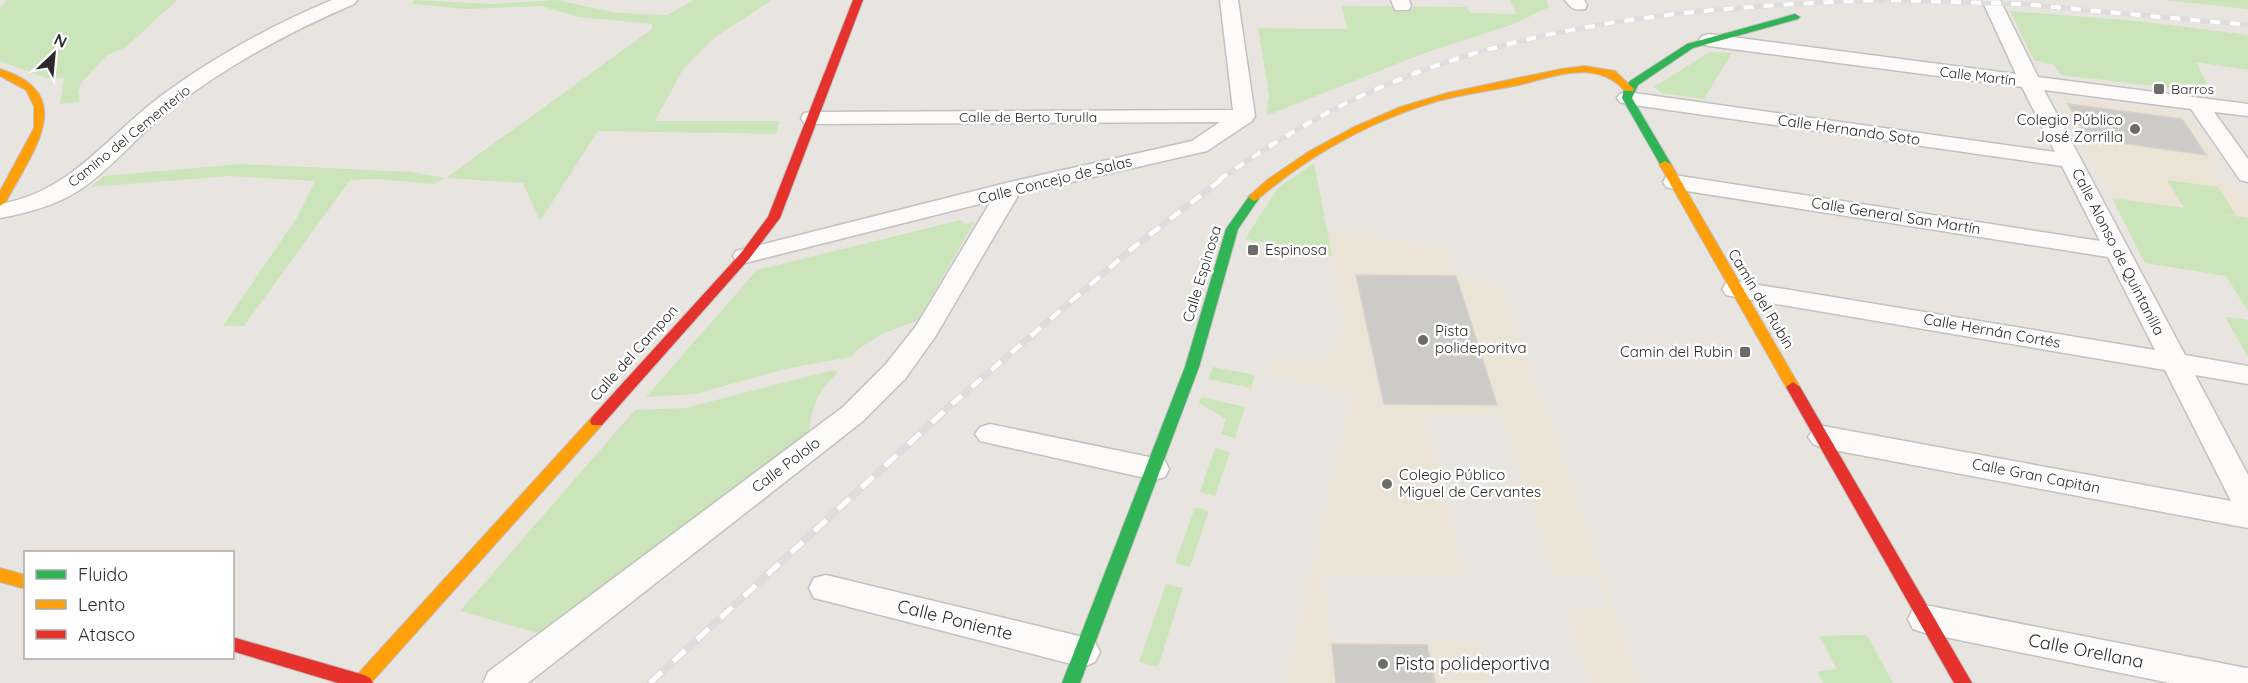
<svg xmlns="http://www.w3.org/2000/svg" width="2248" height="683" font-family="Quicksand,sans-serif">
<rect width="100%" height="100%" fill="#e8e5e0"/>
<g fill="#ebe3d5" fill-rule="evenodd">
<polygon points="2065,98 2173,111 2189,118 2219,161 2212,168 2220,178 2240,187 2248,199 2248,218 2112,198 2057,101"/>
<path d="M 1327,229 L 1448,249 L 1458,275 L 1503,287 L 1639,683 L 1589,683 L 1566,610 L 1609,609 L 1598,577 L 1555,576 L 1503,415 L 1425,415 L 1465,576 L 1323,574 L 1332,641 L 1478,642 L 1488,683 L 1435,683 L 1427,645 L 1332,644 L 1336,683 L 1285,683 L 1352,392 L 1269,375 L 1274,358 L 1311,366 L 1331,359 L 1343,323 ZM 1356,275 L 1456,276 L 1497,405 L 1384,403 Z"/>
</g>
<g fill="#cce4b9">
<polygon points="7,0 177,0 126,47 106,56 82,82 78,92 80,102 60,104 64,78 46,78 0,61 0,8"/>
<polygon points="414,0 493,4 556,0 618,13 667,15 694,0 772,0 714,38 683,69 655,121 779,121 777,134 598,131 540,221 523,183 446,178 433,184 375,179 350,180 244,326 223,326 296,219 315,181 229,176 90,187 104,176 241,164 411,172 446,178 652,29 652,24 578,17 541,6 467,9 411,4"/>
<polygon points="1510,0 1546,0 1549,7 1514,24 1422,54 1268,115 1266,113 1269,96 1258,28 1348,29 1341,6 1466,7 1471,13 1516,14"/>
<polygon points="2163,0 2248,0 2248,9"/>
<polygon points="2010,11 2138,21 2248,35 2248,70 2196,62 2211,93 2061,75 2054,65 2034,60"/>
<polygon points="1710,52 1732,53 1704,99 1662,93 1654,87"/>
<polygon points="1314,163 1332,256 1245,239 1278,188"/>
<polygon points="2167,180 2218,187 2236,215 2214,213 2248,218 2248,311 2226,276 2145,263 2112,198 2184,208"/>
<polygon points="961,220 965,224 974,222 918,320 882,334 857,350 851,357 789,368 695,394 646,397 757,270"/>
<polygon points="2225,317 2248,320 2248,357"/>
<polygon points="1213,367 1255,375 1251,388 1208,379"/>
<path d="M 834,370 L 838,372 C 817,392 813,403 809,432 L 538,633 L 460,611 L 635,410 L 685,408 Z"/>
<polygon points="1201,397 1245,407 1235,438 1221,434 1226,419 1199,403"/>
<polygon points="1215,448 1230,452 1215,496 1200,492"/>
<polygon points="1195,507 1209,511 1190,567 1175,563"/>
<polygon points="1166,584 1183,588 1158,667 1139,662"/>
<polygon points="1867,635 1893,683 1823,683 1817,671 1837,669 1819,636"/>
</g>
<g fill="#cdcbc7" stroke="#d3d1cc" stroke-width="1.5">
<polygon points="2068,104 2182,119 2206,155 2088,138"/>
<polygon points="1356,275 1456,276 1497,405 1384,404"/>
<polygon points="1332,644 1427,645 1435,683 1336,683"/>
</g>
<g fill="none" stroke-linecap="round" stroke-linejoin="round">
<defs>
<g id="street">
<path d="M 332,0 L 357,0 L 354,4 C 291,31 231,63 176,105 C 142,130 116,165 81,189 C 57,205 28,213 0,218 L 0,204 C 71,192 106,137 161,96 C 214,57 272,25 332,0 Z"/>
<polygon points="1220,0 1238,0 1255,116 1252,121 1207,151 1019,194 935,337 905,379 863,421 528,683 483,683 488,672 843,407 885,365 916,326 991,201 745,263 736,261 733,256 736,251 1010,182 1192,141 1220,122 812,124 804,123 801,118 804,113 812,112 1233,110"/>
<polygon points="1391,0 1409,0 1411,6 1409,10 1395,10"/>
<path d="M 1565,0 L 1584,0 L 1587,5 L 1585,9 C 1574,11 1571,8 1565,0 Z"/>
<polygon points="1982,0 2000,0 2038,77 2248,104 2248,116 2214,112 2248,159 2248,182 2240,180 2191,109 2044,90 2185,355 2248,366 2248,384 2195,375 2248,475 2248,528 1823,448 1813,444 1808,437 1813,430 1823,426 2231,501 2165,370 1735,297 1726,295 1722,289 1726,283 1735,281 2155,350 2108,257 1674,189 1666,187 1663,182 1666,177 1674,175 2100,241 2062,166 1627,104 1620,102 1617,98 1620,94 1627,92 2055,152 2022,87 1709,46 1702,44 1699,40 1702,36 1709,34 2016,74"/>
<polygon points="990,424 1154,458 1165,461 1169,469 1165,477 1154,480 980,441 975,434 980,427"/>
<polygon points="826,575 1083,637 1095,642 1100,652 1095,662 1083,667 826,601 814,598 809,588 814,578"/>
<polygon points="1925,605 2246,668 2248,668 2248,683 2170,683 1925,633 1913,629 1908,619 1913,609"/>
</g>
<g id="fast">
<polygon points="1795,14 1800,17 1798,19 1693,48 1638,85 1632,98 1671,164 1665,167 1661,166 1622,98 1624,89 1630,81 1687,44"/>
<polygon points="1254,193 1260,197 1238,229 1199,367 1080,683 1062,683 1185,367 1226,229 1250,195"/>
</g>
<g id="slow">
<path d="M 1585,66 L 1615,71 L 1634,89 L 1633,91 L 1625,91 C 1595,57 1552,78 1514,86 C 1489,91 1463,94 1438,101 C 1372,120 1310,155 1258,199 L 1254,201 L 1248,197 L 1267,180 L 1308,152 L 1354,127 L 1400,107 L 1447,93 L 1561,69 Z"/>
<path d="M 0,69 C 81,94 31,154 6,202 L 0,206 L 0,191 L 34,128 L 34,106 L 26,90 L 0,76 Z"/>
<polygon points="1665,161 1671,164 1800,387 1798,390 1793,392 1786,387 1659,164"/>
<polygon points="597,416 602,417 604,421 602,425 371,683 353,683 355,677 592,417"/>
<polygon points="0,568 26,575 26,589 0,582"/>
</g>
<g id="jam">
<polygon points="853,0 863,0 780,218 749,259 602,425 592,425 590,421 592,417 741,253 768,217"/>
<polygon points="1793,382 1800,387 1972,683 1954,683 1786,387"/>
<polygon points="232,637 364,675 370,678 373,683 338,683 232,651"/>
</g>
</defs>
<use href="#street" stroke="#c2c1c1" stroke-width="3"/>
<use href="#fast" stroke="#c2c1c1" stroke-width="2"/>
<use href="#slow" stroke="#c2c1c1" stroke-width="2"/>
<use href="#jam" stroke="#c2c1c1" stroke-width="2"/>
<use href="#street" fill="#fcfbfa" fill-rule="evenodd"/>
<use href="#fast" fill="#30b455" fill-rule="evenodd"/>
<use href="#slow" fill="#ff9f0a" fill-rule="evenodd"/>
<use href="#jam" fill="#e5322d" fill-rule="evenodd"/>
<defs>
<g id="rail-far2">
<polyline points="1891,0 2021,4 2248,25"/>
<path d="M 1219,180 C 1268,146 1318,115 1372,91 C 1531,20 1711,6 1883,0"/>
</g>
<polyline id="rail-far1" points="952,404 1134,247 1222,179"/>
<polyline id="rail" points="650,683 953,403"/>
</defs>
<use href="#rail-far2" stroke="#deddde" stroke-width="5"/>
<use href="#rail-far1" stroke="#deddde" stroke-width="7"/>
<use href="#rail" stroke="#deddde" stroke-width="8"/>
<use href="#rail-far2" stroke="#fff" stroke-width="4" stroke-dasharray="10" stroke-linecap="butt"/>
<use href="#rail-far1" stroke="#fff" stroke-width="4.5" stroke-dasharray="13" stroke-linecap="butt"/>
<use href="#rail" stroke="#fff" stroke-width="5" stroke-dasharray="16" stroke-linecap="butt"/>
</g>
<g fill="#6d6c6a" stroke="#fff" stroke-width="2">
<rect x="2153" y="83" width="12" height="12" rx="3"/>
<circle cx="2135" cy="129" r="6"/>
<rect x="1247" y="244" width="12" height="12" rx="3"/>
<circle cx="1423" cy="340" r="6"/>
<rect x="1739" y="346" width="12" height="12" rx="3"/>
<circle cx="1387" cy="484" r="6"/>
<circle cx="1383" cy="664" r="6"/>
</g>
<g text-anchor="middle" stroke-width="5" stroke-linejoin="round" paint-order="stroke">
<g font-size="14" fill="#2b2b2b" stroke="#fff">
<text transform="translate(1978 76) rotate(7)" y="5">Calle Martín</text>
<text x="1028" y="122">Calle de Berto Turulla</text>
<text transform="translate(129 136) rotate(-39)" y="5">Camino del Cementerio</text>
</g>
<g font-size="14" fill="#2b2b2b" stroke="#fff" text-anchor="start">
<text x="2171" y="94">Barros</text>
</g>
<g font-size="15" fill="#2b2b2b" stroke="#fff" text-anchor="start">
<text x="2123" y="125" text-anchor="end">Colegio Público<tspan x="2123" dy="17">José Zorrilla</tspan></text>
<text x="1265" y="255">Espinosa</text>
<text x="1435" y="336">Pista<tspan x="1435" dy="17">polideporitva</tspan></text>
<text x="1733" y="357" text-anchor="end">Camin del Rubin</text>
<text x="1399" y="480">Colegio Público<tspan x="1399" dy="17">Miguel de Cervantes</tspan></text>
</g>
<g font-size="15" fill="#2b2b2b" stroke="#fff">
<text transform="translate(1849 130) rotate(8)" y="5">Calle Hernando Soto</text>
<text transform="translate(1055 180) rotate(-14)" y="5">Calle Concejo de Salas</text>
<text transform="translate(1896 216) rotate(9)" y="5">Calle General San Martín</text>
<text transform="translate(2118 252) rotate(63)" y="5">Calle Alonso de Quintanilla</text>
<text transform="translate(1202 274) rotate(-73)" y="5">Calle Espinosa</text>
<text transform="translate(1761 299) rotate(59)" y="5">Camín del Rubín</text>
<text transform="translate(1992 331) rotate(10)" y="5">Calle Hernán Cortés</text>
<text transform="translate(634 353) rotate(-48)" y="5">Calle del Campon</text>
<text transform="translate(786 465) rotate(-37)" y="5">Calle Pololo</text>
<text transform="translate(2036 476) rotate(11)" y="5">Calle Gran Capitán</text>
</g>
<g font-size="18" fill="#2b2b2b" stroke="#fff">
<text transform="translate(955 620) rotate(14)" y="6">Calle Poniente</text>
<text transform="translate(2086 651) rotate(11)" y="6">Calle Orellana</text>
</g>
<g font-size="18" fill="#2b2b2b" stroke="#fff" text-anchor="start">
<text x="1395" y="670">Pista polideportiva</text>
</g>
</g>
<rect x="24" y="551" width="210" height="108" fill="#ffffff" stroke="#aaaaaa" stroke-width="1.5"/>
<rect x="36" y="570" width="30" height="9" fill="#30b455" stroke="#aaaaaa" stroke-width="1.5"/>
<text x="78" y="581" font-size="18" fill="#2b2b2b">Fluido</text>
<rect x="36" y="600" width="30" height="9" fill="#ff9f0a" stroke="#aaaaaa" stroke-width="1.5"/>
<text x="78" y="611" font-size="18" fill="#2b2b2b">Lento</text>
<rect x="36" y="630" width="30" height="9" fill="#e5322d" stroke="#aaaaaa" stroke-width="1.5"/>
<text x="78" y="641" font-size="18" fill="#2b2b2b">Atasco</text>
<g transform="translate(54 54) rotate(26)" stroke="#ffffff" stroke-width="4.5" paint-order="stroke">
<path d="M0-4.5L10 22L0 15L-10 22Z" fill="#2b2b2b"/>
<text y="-9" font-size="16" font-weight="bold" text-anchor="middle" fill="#2b2b2b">N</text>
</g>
</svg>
